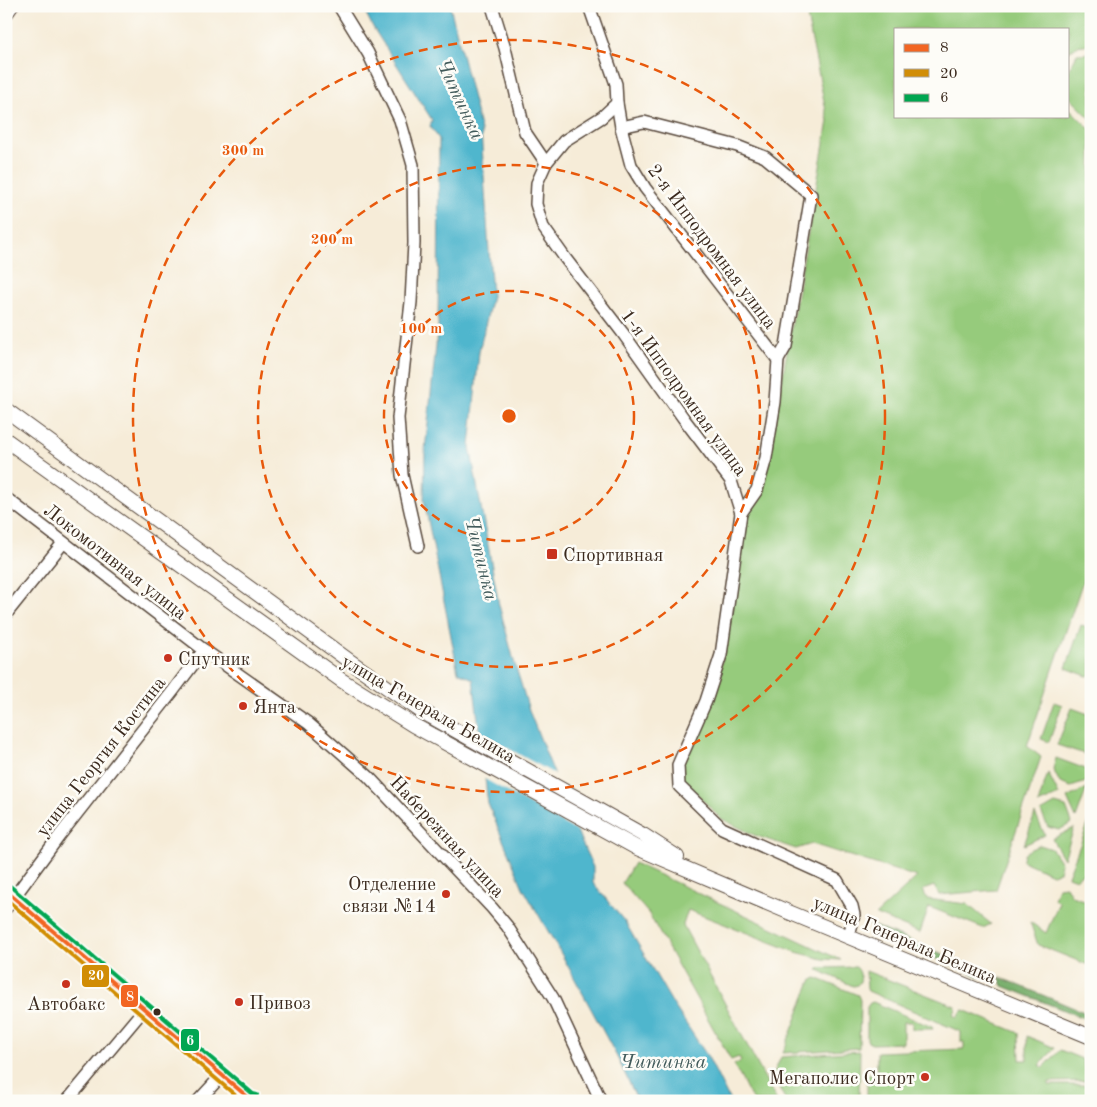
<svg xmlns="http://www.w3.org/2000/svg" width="1097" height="1107" font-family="'Old Standard TT',serif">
<rect width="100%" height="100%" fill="#fdfcf7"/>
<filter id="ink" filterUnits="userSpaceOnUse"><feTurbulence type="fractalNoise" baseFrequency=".02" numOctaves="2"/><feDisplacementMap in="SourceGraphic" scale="10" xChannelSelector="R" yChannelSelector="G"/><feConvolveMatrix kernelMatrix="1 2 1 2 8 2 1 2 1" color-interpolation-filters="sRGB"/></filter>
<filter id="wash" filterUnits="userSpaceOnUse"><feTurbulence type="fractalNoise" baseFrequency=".0096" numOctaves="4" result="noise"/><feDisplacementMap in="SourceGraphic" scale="20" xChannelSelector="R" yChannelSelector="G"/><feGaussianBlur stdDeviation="1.12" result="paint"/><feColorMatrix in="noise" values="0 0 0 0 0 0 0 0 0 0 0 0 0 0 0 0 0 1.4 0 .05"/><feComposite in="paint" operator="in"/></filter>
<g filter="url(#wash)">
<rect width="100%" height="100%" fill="#f6ecd8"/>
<g fill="#96cb7c" stroke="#687a4d">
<polygon points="805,6 1091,6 1091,44 1077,46 1068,52 1068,29 896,29 896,116 1068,116 1068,107 1091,130 1091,557 1027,746 1041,757 996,890 939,895 934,886 923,890 927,899 967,904 991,924 983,928 929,907 920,933 876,915 917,877 812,844 796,849 754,835 720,818 683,779 681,766 715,693 726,641 745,515 761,498 828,121"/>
<polygon points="1091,53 1091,119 1068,96 1068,72 1077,54"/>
<polygon points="1081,625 1091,628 1091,675 1087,676 1066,668"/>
<polygon points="1054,702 1062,705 1049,742 1041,739"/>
<polygon points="1072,708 1091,715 1091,756 1057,745"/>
<polygon points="1056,758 1091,771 1086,782 1071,787 1060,783 1053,769"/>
<polygon points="1048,773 1059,795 1038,804"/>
<polygon points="1087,788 1076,818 1067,798"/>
<polygon points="1055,804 1066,807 1072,823 1059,830 1048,827 1041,812"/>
<polygon points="1035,814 1045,835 1024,845"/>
<polygon points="1091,817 1091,875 1083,873 1076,879 1068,876"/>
<polygon points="1074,828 1064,859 1052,839"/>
<path d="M 1040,845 L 1052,849 L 1061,863 L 1059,872 L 1052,874 L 1023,861 C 1022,851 1032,849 1040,845 Z"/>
<polygon points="634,863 841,960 823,959 796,952 688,910 683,925 777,1101 753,1101 734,1065 741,1061 739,1057 731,1060 649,914 622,883"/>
<polygon points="1066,886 1072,896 1091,903 1091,966 1038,945 1030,922 1046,933 1059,902 1054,899 1058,887"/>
<path d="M 856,967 C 862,972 863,986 853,986 L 818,970 L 820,968 Z"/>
<polygon points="866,971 955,1006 956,1010 953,1015 957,1017 961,1012 963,1010 1019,1033 1020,1060 1027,1060 1027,1036 1055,1048 1040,1065 1043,1068 1060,1050 1082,1059 1088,1081 1049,1082 1049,1085 1089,1085 1091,1089 1091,1099 1087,1101 1045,1101 1044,1099 1042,1101 877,1101 876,1099 867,1098 867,1074 877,1074 877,1052 964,1049 964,1042 961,1042 961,1032 868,991 867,989"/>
<polygon points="816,978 858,995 860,1000 859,1048 783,1053 811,981"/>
<polygon points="873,1002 932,1027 933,1029 912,1029 912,1022 903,1022 903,1043 872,1044 868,1042 867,1039 867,1007 870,1003"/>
<polygon points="860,1051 859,1101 786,1101 774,1078 773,1075 781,1057"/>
</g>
<g fill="#78af6c" stroke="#5a6c45">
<polygon points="869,924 992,974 980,977 875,933"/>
<polygon points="999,977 1091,1015 1091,1021 1003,986"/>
</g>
<polygon fill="#4fb6cd" stroke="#457076" points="362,6 450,6 481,131 492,296 479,352 470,447 499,605 514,661 530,713 582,843 593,867 593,883 625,922 673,1004 708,1057 730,1101 638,1101 616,1055 563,957 523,888 488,804 473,679 458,672 424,500 425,450 438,327 439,139 430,126 432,120 374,29"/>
<polygon fill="#f6ecd8" points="477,731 558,776 580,833 483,778"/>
</g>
<g filter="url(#ink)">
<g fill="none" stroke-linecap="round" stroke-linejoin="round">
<defs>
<g id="minor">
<polyline points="339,6 368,53 400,120 413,165 414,243 411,302 398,418 402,475 418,546"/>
<polyline points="492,6 505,48 525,132 546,163 537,183 536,204 543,227 565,258 622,332 684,419 731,481 741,513 721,655 706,701 678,765 679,786 722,828 837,880 852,906 854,915 849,936"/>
<polyline points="589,6 616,84 617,103 621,127 631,165 645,188 778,360"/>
<polyline points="621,127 644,122 737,146 765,157 811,195 786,346 778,360 775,402 766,458 757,490 741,513"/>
<polyline points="546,163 564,141 602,117 617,103"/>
<polyline points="6,498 204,650 308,723 368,776 492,908 507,926 553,998 601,1101"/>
<polyline points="6,614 63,543"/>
<polyline points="6,891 250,1099 254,1101"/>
<polyline points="6,908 60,835 173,691 204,650"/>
<polyline points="67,1101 145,1008"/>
<polyline points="198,1101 222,1075"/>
</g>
<g id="major">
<polyline points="6,13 11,6"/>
<polyline points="6,410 348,660 421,711 643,835 677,857"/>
<polyline points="6,440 341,680 413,725 637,848 786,911 1091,1037"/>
</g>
</defs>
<use href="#minor" stroke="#57473a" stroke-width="14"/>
<use href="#major" stroke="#57473a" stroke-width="16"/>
<use href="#minor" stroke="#fff" stroke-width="11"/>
<use href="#major" stroke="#fff" stroke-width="14"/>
<defs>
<polyline id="bus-1" points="6,891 250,1099 254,1101"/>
<polyline id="bus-2" points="6,899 242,1101"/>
<polyline id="bus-3" points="10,886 253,1094 257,1095"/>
</defs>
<use href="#bus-1" stroke="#fdfcf7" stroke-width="8"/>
<use href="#bus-2" stroke="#fdfcf7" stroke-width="8"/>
<use href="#bus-3" stroke="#fdfcf7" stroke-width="8"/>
<use href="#bus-1" stroke="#f26522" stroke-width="4"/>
<use href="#bus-2" stroke="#d18d06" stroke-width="4"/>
<use href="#bus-3" stroke="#00a651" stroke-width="4"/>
</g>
</g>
<g fill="none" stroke="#e8590c" stroke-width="2.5" stroke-dasharray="9 6">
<circle cx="509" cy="416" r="125"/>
<circle cx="509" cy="416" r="251"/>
<circle cx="509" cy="416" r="376"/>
</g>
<g fill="#c8321e" stroke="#fdfcf7" stroke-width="2">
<rect x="546" y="548" width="12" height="12" rx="2.5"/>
<circle cx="168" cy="658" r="5"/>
<circle cx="243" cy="706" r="5"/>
<circle cx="446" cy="894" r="5"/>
<circle cx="66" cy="984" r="5"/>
<circle cx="239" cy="1002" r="5"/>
<circle cx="925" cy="1077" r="5"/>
</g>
<circle fill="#3b2a1e" stroke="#fdfcf7" stroke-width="2" cx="157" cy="1012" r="4.5"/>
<g text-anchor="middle" stroke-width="5" stroke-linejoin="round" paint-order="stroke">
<g font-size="19" fill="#3b2a1e" stroke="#fdfcf7">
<text transform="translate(713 246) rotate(53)" y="7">2-я Ипподромная улица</text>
<text transform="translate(685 392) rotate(54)" y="7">1-я Ипподромная улица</text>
<text transform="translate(116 561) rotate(38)" y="7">Локомотивная улица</text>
<text transform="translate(429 708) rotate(30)" y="7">улица Генерала Белика</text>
<text transform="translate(100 756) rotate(-52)" y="7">улица Георгия Костина</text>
<text transform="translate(448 836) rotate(47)" y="7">Набережная улица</text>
<text transform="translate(905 939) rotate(23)" y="7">улица Генерала Белика</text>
</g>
<g font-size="19" fill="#3b2a1e" stroke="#fdfcf7" text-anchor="start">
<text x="563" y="561">Спортивная</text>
<text x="178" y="665">Спутник</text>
<text x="253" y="713">Янта</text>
<text x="436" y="890" text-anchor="end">Отделение<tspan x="436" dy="22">связи №14</tspan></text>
<text x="249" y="1009">Привоз</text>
<text x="66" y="1010" text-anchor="middle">Автобакс</text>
<text x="915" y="1084" text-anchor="end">Мегаполис Спорт</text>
</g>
<g font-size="20" font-style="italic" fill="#425b5b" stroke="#fdfcf7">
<text transform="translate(461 99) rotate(65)" y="7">Читинка</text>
<text transform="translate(482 558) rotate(76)" y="7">Читинка</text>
<text x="663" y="1068">Читинка</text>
</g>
</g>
<circle cx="509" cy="416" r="8" fill="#e8590c" stroke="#fdfcf7" stroke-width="2.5"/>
<g font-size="15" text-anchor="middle" font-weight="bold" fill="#e8590c" stroke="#fdfcf7" stroke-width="5" stroke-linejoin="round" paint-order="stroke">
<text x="243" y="155">300 m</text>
<text x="332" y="244">200 m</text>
<text x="421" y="333">100 m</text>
</g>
<g stroke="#fdfcf7" stroke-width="2">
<rect x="81" y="964" width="29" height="24" rx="5" fill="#d18d06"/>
<rect x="120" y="984" width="19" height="24" rx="5" fill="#f26522"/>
<rect x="180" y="1028" width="20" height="24" rx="5" fill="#00a651"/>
</g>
<g font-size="14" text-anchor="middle" font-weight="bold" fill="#fff">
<text x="96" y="980">20</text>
<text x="130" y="1001">8</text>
<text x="190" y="1045">6</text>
</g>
<rect width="1097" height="1107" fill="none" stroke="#fdfcf7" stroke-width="25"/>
<rect x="894" y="28" width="175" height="90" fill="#fdfcf7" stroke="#afa8a0"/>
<rect x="904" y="44" width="25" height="8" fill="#f26522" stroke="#afa8a0"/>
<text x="940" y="52" font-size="15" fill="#3b2a1e">8</text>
<rect x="904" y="69" width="25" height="8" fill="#d18d06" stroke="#afa8a0"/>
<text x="940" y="78" font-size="15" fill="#3b2a1e">20</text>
<rect x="904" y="94" width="25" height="8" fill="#00a651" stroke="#afa8a0"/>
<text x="940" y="102" font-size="15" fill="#3b2a1e">6</text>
</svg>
